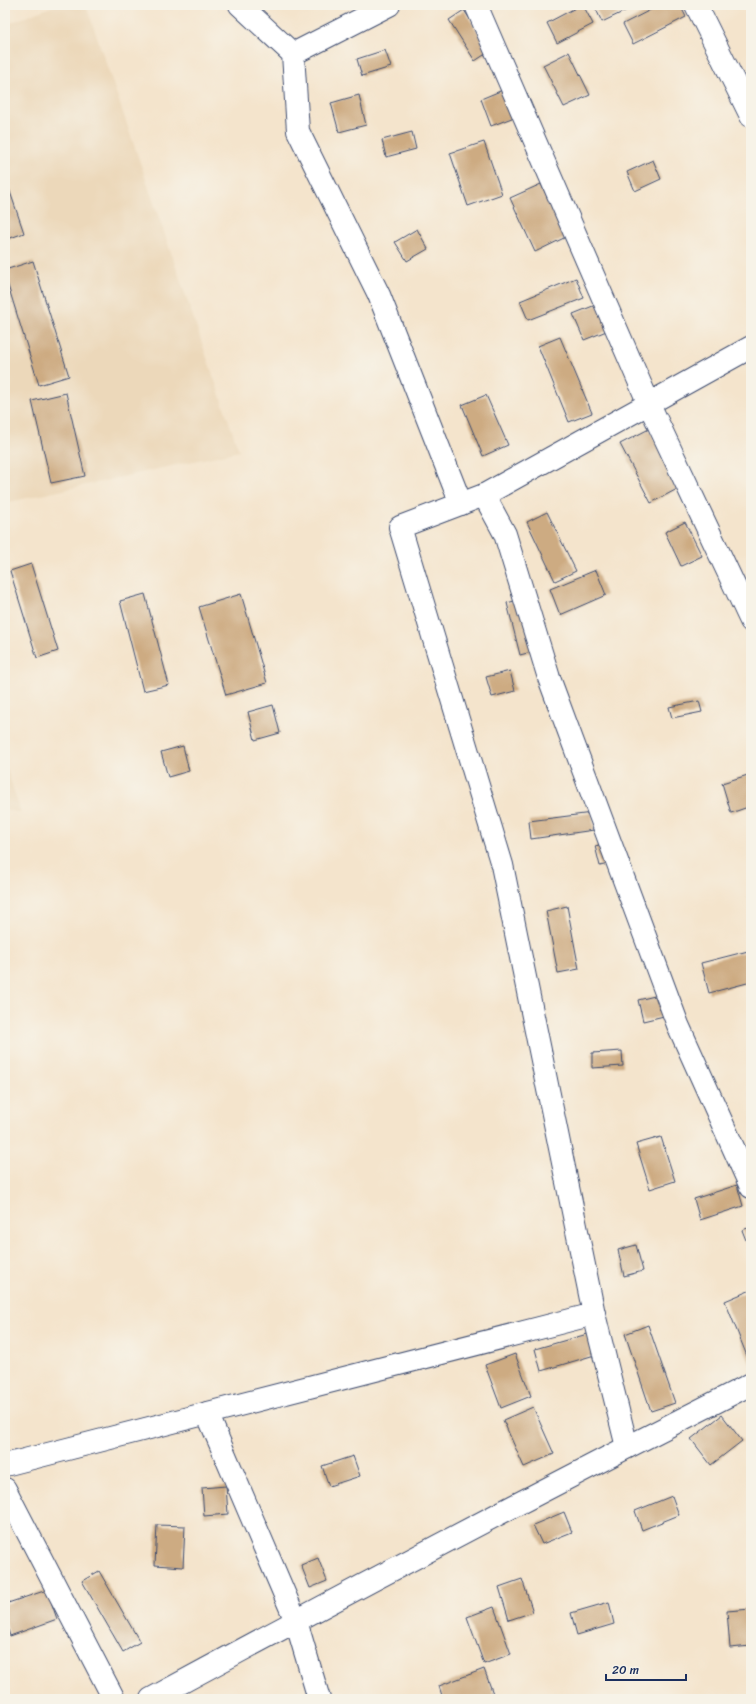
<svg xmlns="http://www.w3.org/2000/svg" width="756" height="1704" font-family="Sriracha,sans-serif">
<rect width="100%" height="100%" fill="#f7f3e8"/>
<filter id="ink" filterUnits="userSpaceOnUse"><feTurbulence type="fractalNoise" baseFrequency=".025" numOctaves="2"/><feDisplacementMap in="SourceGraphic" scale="8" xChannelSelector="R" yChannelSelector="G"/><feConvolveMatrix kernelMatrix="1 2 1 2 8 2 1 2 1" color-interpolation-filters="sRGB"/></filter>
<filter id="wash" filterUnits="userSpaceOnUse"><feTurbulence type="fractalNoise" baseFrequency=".012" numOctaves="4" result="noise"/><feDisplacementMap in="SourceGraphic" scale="16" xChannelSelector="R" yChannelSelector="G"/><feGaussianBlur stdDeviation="0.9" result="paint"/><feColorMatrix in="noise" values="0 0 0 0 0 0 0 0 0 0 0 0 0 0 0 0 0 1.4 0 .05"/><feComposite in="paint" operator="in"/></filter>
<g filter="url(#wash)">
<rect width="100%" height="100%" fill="#f4e4cc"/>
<g fill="#ecd8ba">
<polygon points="56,5 86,5 239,451 5,503 5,25"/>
<polygon points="5,763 21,813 5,809"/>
</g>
<g id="blocks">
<g fill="#cdab82">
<polygon points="581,5 583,5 593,24 557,43 547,23"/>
<polygon points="594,5 625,5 627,10 602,22"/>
<polygon points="660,5 680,5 686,17 633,44 623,24"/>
<polygon points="464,10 490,51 475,61 449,20"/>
<polygon points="385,50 391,67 362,76 357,59"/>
<polygon points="569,52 590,95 564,107 543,65"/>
<polygon points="505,89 517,116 491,126 481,99"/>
<polygon points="359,95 366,125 339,132 331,103"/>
<polygon points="412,132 416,149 386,157 382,140"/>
<polygon points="484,142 502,194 468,206 450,153"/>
<polygon points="653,160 661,179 635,191 627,172"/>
<polygon points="5,177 24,233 5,240"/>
<polygon points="541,184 566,237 535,252 510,198"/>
<polygon points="417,229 428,249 407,261 395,242"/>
<polygon points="33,261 69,376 39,385 5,276 5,270"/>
<polygon points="576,278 584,298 528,320 520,301"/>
<polygon points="598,304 609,330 584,340 573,314"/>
<polygon points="560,337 592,413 569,422 538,346"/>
<polygon points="66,393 85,476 51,483 32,401"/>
<polygon points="486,395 508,445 483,456 462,405"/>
<polygon points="649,429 679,488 651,503 620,444"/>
<polygon points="547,512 576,571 555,581 527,522"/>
<polygon points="685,522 702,556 681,566 665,532"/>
<polygon points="31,564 58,651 37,658 10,571"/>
<polygon points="596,570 606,595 560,615 550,589"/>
<polygon points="145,594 169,685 143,691 120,601"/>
<polygon points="241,594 267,683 226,695 199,607"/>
<polygon points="521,599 535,651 520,655 507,603"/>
<polygon points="510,671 515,691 492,697 486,677"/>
<polygon points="699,701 702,712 672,718 669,707"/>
<polygon points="273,705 280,733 255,740 248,712"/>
<polygon points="183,746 189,771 168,777 161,752"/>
<polygon points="751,774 751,806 731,813 722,783"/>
<polygon points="592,813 594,830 531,839 529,821"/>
<polygon points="607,843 612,863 600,866 595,846"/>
<polygon points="567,906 579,969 558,973 546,911"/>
<polygon points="748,951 751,963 751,982 709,993 701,963"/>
<polygon points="659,995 664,1016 643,1021 638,1000"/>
<polygon points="622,1051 623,1066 592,1068 592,1053"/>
<polygon points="661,1137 675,1181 650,1189 636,1144"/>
<polygon points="737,1185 743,1206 700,1220 694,1199"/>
<polygon points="751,1227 751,1253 742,1230"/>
<polygon points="636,1245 643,1271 624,1276 618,1250"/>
<polygon points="751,1290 751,1366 725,1301"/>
<polygon points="648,1325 675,1403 651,1411 625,1334"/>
<polygon points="591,1333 598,1354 541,1371 535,1349"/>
<polygon points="515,1354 531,1396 501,1408 485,1365"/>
<polygon points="533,1407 554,1454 524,1467 503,1420"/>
<polygon points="722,1415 742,1441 711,1465 691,1439"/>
<polygon points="353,1456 360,1476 329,1486 322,1466"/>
<polygon points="226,1486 228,1514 204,1516 202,1488"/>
<polygon points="672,1496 679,1515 642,1530 635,1511"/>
<polygon points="564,1512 572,1532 542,1544 533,1525"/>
<polygon points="157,1525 185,1526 183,1567 155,1565"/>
<polygon points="318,1558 327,1581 310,1588 301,1565"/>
<polygon points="99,1571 140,1642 123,1652 82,1581"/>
<polygon points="522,1579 533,1612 509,1620 499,1587"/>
<polygon points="47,1590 57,1619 10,1636 5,1620 5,1604"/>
<polygon points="609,1602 614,1624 577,1635 571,1613"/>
<polygon points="494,1607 511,1654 484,1664 467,1617"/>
<polygon points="751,1609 751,1646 730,1648 727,1611"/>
<polygon points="484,1669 495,1699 443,1699 439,1686"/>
</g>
</g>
</g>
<g filter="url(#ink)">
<use href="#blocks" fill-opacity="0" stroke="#3c4a6e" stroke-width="1"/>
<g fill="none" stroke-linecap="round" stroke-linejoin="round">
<defs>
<g id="street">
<polyline points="240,5 293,54 298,131 379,295 461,504"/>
<polyline points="476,5 649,404 751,621"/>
<polyline points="696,5 751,116"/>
<polyline points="293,54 389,5"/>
<polyline points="484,495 505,534 549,678 678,1025 751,1187"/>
<polyline points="207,1413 296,1621 319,1699"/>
<polyline points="627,1447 594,1314 502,865 400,527 484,495 751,347"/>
<polyline points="5,1465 594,1314"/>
<polyline points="5,1489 114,1699"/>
</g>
<path id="secondary" d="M 151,1699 C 350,1591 550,1486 751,1384"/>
</defs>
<use href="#street" stroke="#3c4a6e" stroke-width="24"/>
<use href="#secondary" stroke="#3c4a6e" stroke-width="24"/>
<use href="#street" stroke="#fff" stroke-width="22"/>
<use href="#secondary" stroke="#fff" stroke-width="22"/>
</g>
</g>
<rect width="756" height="1704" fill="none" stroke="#f7f3e8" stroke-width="20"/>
<path d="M606 1674v6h80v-6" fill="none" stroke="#1b2f5e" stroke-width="2"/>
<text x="612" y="1674" font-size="12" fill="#1b2f5e" stroke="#f7f3e8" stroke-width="3" paint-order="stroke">20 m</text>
</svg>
